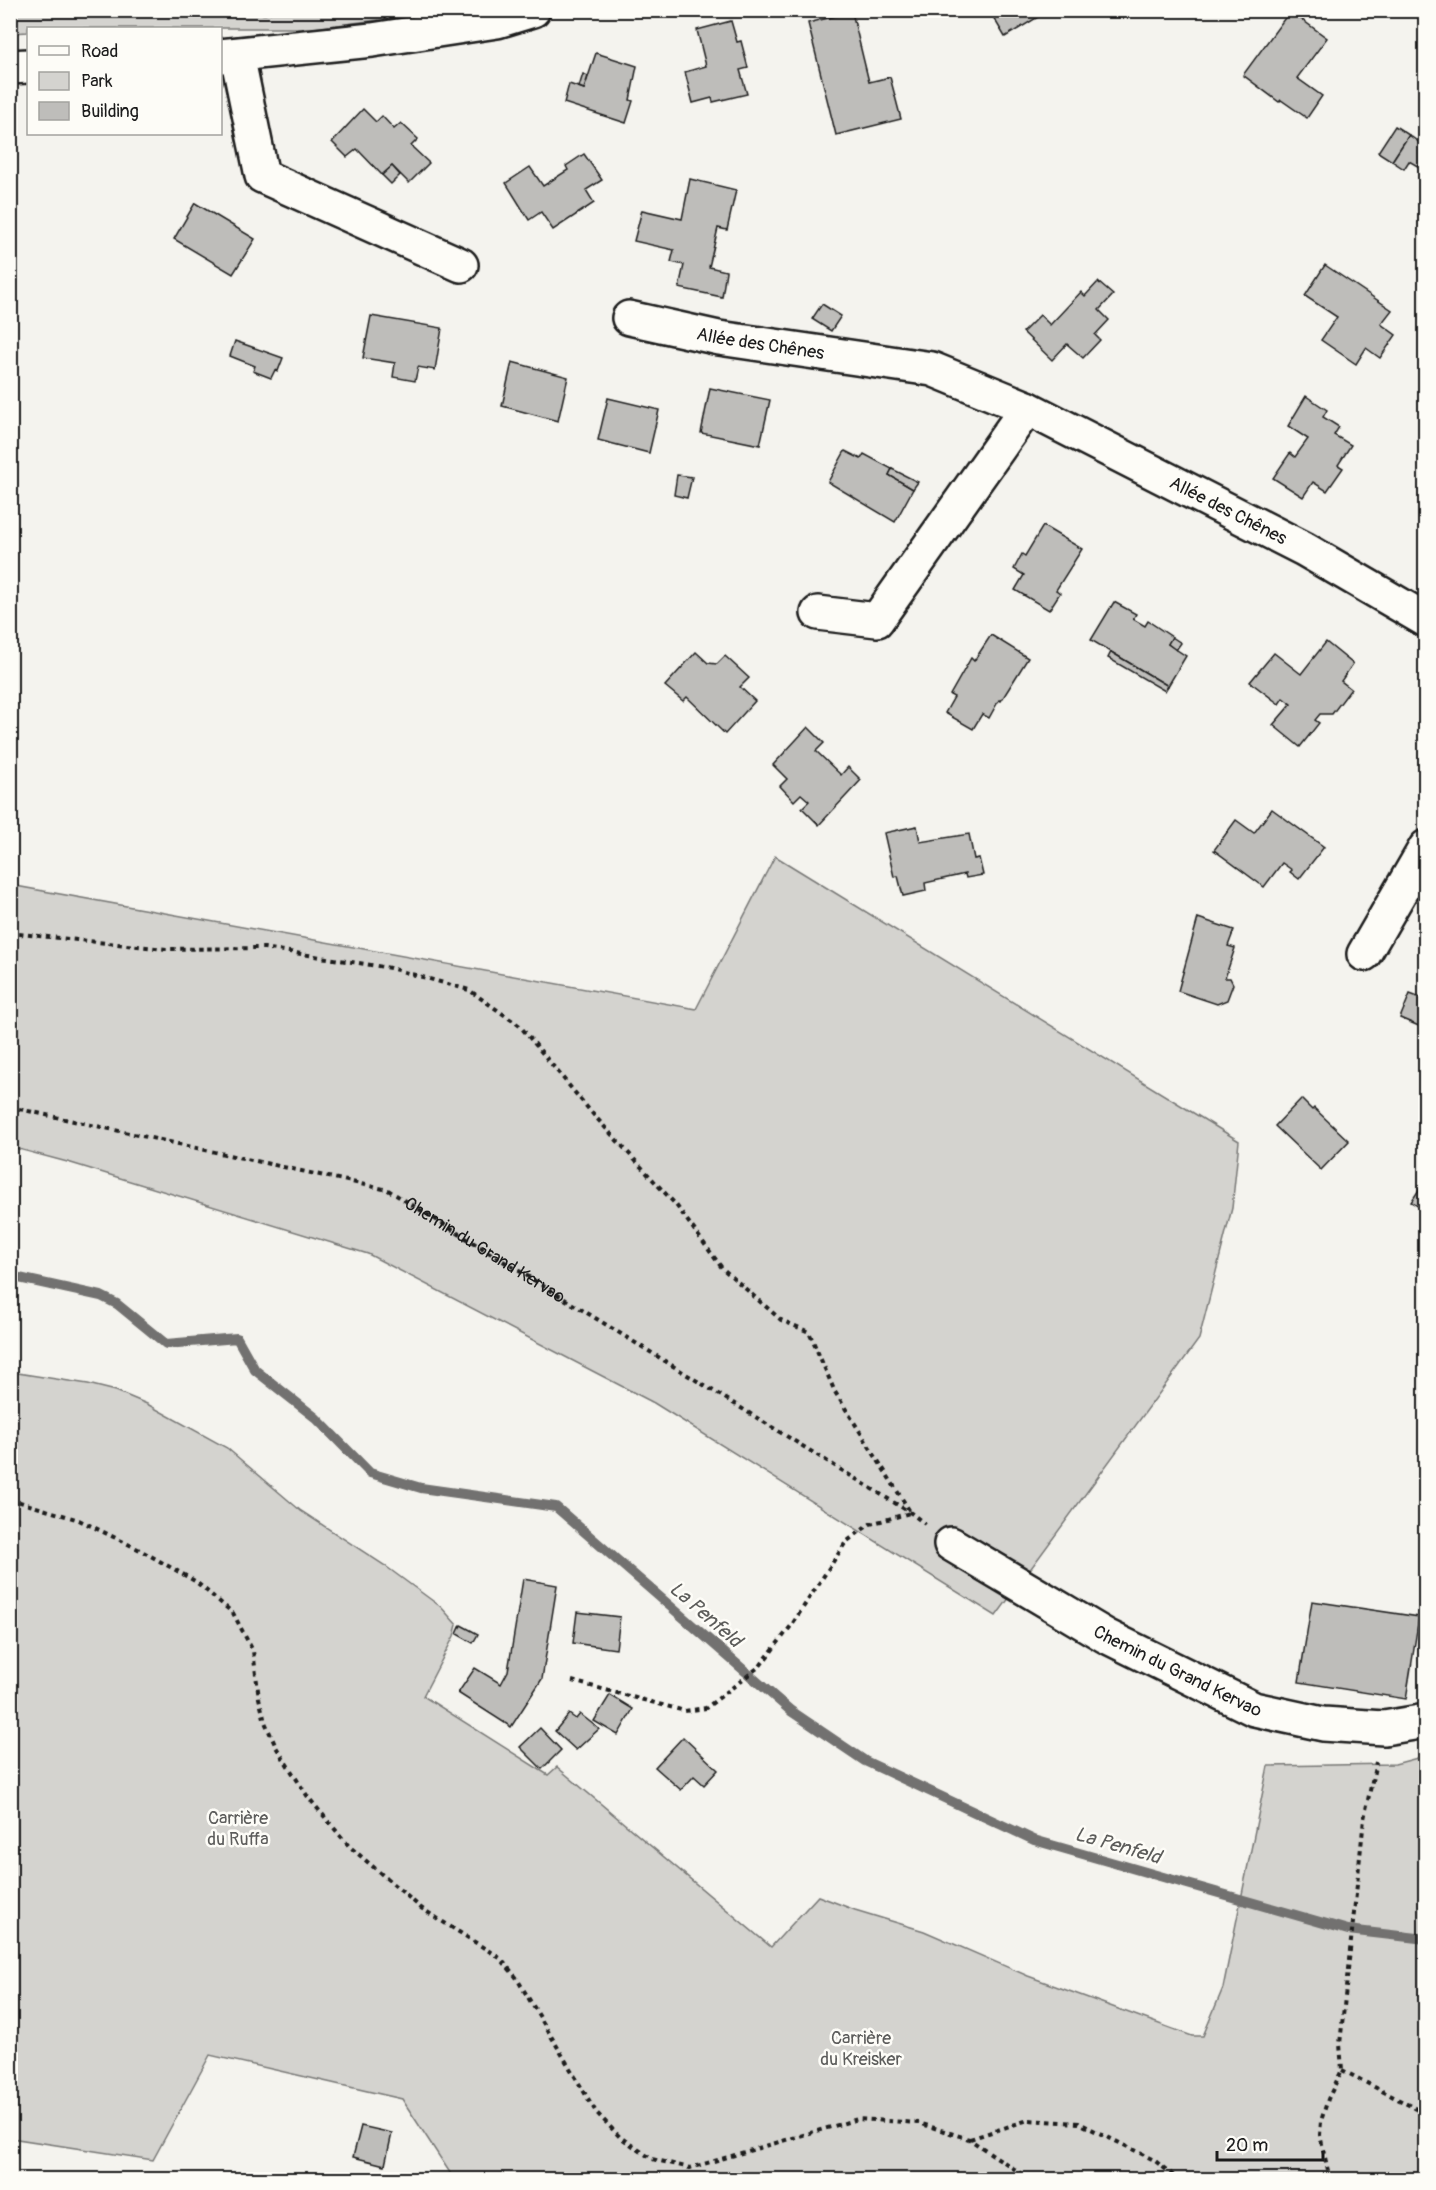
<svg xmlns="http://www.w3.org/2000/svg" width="1436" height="2190" font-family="Pangolin,sans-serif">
<rect width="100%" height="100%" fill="#f4f3ee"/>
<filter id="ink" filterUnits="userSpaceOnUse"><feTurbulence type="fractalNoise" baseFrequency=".0167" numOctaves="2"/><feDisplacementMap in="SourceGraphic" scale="12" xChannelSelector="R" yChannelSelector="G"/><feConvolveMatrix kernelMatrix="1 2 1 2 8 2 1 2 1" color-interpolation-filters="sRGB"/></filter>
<g filter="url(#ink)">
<g fill="#d4d3cf" stroke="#787876" stroke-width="1.5">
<polygon points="11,10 447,10 447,11 314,28 28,28 28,32 11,33"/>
<polygon points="775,856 1239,1141 1232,1208 1199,1339 996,1616 654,1403 368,1254 71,1163 11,1147 10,885 696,1009"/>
<polygon points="11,1372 88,1384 116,1391 147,1404 227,1448 301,1511 384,1565 441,1607 457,1625 454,1636 423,1696 548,1775 557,1767 771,1947 818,1896 855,1910 924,1931 1028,1976 1192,2036 1203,2036 1223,1988 1268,1766 1395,1764 1425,1756 1425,2179 454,2179 402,2099 210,2055 153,2160 11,2138"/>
</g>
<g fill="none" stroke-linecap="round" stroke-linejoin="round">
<polyline stroke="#72716f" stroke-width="10" points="10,1276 101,1296 117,1304 166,1344 237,1338 255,1370 316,1418 370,1473 421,1488 556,1507 791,1711 865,1761 1034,1840 1348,1930 1426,1939"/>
</g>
<g fill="#bebdba" stroke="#1c1c1c" stroke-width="1.5">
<polygon points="989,10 1034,10 1038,17 1005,37"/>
<polygon points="1290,11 1327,38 1297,78 1322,96 1307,118 1281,100 1279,102 1243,75"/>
<polygon points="852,12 869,82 890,77 901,119 836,135 808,23"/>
<polygon points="731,21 737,42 741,41 748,68 740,70 747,94 713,102 712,98 693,103 685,72 706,66 697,30"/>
<polygon points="596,53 637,66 630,100 633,101 626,123 564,103 569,84 584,89"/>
<polygon points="583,74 588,76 584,89 579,87"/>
<polygon points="363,109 376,122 382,116 394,129 401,123 418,139 411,146 429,163 409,183 392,166 382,175 357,149 347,157 332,142"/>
<polygon points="1395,126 1409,135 1392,161 1378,152"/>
<polygon points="1426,134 1426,171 1409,161 1404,169 1392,161 1409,135 1420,143"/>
<polygon points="584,154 602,180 586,190 594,203 553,230 541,212 529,220 506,183 530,167 543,186 568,170 566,166"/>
<polygon points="392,166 400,175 391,184 382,175"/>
<polygon points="690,179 736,190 727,230 718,228 709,267 726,271 722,297 679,288 684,265 671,262 674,250 634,241 642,210 682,219"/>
<polygon points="195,203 255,239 233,274 174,239"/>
<polygon points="1325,265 1392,310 1381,324 1396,335 1380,358 1366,348 1356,364 1321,340 1337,317 1305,296"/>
<polygon points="1098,282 1113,295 1099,310 1109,320 1095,335 1100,340 1083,358 1067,344 1052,360 1023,332 1040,315 1050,325 1081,292 1085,296"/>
<polygon points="822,304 841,316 831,331 812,319"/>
<polygon points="371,316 442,328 435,370 418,367 415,381 393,377 395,363 363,358"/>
<polygon points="235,341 283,358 278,371 275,370 271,378 253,371 255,366 230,356"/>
<polygon points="512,362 568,377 558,421 502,406"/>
<polygon points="710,388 770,400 760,445 701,433"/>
<polygon points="1306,396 1327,410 1323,417 1339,427 1334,435 1351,445 1338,465 1343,468 1327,491 1313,482 1303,497 1273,478 1290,453 1295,457 1308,439 1288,426"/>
<polygon points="608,398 659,410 649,453 598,440"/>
<polygon points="845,451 861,459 864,454 892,469 889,475 913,489 895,522 828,482"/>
<polygon points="892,469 918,482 913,489 889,475"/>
<polygon points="677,475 692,477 687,498 674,495"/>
<polygon points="1043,526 1082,549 1056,590 1060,593 1049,610 1015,590 1024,575 1014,569 1022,554 1025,556"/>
<polygon points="1114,602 1136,614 1133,619 1145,626 1148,621 1172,637 1168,644 1186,656 1168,686 1091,640"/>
<polygon points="991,635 1028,658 1001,701 999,700 989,718 982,714 973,729 945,713 954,697 950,695 971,658 974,661"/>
<polygon points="1172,637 1181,643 1176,650 1168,644"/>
<polygon points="1326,642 1353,664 1341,681 1351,689 1332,714 1320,714 1315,720 1319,723 1300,747 1273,725 1291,704 1283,698 1279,704 1250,682 1274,653 1301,674"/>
<polygon points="696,652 708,663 717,664 725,656 749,678 740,687 755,701 725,734 687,697 683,701 665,686"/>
<polygon points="1111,652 1168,686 1165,691 1108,658"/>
<polygon points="808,727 824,743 816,751 841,775 848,767 861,780 819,825 802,808 809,801 801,794 794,801 780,786 787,779 773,765"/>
<polygon points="1272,809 1324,847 1299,879 1290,872 1292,870 1282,863 1264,887 1214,850 1236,820 1254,833"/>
<polygon points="917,826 920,842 969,834 974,859 979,858 983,875 966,878 965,874 925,883 926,891 903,896 898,876 894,877 884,833"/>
<polygon points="1198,918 1234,930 1228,946 1235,948 1225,978 1230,978 1233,984 1227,1000 1217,1004 1178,991"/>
<polygon points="1410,994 1426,1000 1426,1029 1400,1018"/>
<polygon points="1301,1099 1312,1110 1314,1108 1349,1141 1321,1170 1275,1126"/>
<polygon points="1426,1179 1426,1211 1411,1202"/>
<polygon points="523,1579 557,1585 542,1679 511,1727 458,1693 475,1668 501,1684 508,1671"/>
<polygon points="1312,1601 1419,1617 1406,1699 1299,1682"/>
<polygon points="577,1612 620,1617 616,1649 573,1643"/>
<polygon points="461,1625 478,1634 473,1643 457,1634"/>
<polygon points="610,1695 633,1709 618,1735 594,1721"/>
<polygon points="569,1714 576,1719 580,1714 599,1729 576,1750 555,1731"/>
<polygon points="540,1728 561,1750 542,1769 520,1747"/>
<polygon points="683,1737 718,1770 704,1785 694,1776 681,1790 655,1767"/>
<polygon points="361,2126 392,2133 385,2165 353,2157"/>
</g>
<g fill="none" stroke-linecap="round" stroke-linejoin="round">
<defs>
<g id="minor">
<polyline points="237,55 262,176 461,265"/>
<polyline points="220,56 372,40 497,21 533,10"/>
<polyline points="10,67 28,66"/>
<path id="s2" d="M 629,318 L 719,338 L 932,369 L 1027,408 L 1304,549 L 1426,620"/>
<polyline points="818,613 877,620 1027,408"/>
<polyline points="1364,954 1426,847"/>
<path id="s3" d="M 951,1544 L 1106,1636 L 1254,1709 L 1323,1724 L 1384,1728 L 1426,1721"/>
</g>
</defs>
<use href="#minor" stroke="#1c1c1c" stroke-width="38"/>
<g stroke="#1c1c1c" stroke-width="4" stroke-dasharray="4.5 4.5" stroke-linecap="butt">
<polyline points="199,10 271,13"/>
<polyline points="10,933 166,949 264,948 390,968 469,990 520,1026 591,1112 676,1205 722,1268 781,1320 809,1332 835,1392 911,1513"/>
<path id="s1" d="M 10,1107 L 388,1190 L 911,1513 L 925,1524"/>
<polyline points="10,1499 79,1520 140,1550 195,1581 233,1613 253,1651 259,1698 265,1722 276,1747 308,1797 349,1846 421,1908 500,1958 516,1977 596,2112 620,2137 652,2159 690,2168 858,2119 919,2123 969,2139 1031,2180"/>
<polyline points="572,1681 685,1711 706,1708 760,1666 791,1626 846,1542 870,1524 910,1513"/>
<polyline points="1342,2070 1426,2114"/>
<polyline points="970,2139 1028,2120 1079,2123 1154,2160 1179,2180"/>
<polyline points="1330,2180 1320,2135 1321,2121 1328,2099 1342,2070 1340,2044 1364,1819 1376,1762"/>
</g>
<use href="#minor" stroke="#fdfcf7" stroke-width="33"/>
</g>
</g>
<g text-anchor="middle" stroke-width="5" stroke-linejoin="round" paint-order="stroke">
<g font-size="18" fill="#1c1c1c" stroke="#fdfcf7">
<text dy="6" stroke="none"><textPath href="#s2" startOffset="134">Allée des Chênes</textPath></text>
<text dy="6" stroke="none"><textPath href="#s2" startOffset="636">Allée des Chênes</textPath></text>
<text dy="6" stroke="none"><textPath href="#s1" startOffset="501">Chemin du Grand Kervao</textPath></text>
<text dy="6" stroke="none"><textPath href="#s3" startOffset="260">Chemin du Grand Kervao</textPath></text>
</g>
<g font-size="18" fill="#5c5c5b" stroke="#fdfcf7">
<text x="238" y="1824">Carrière<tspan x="238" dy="21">du Ruffa</tspan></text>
<text x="861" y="2044">Carrière<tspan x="861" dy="21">du Kreisker</tspan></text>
</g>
<g font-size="20" font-style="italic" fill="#5c5c5a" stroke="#fdfcf7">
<text transform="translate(706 1614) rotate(41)" y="7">La Penfeld</text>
<text transform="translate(1118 1845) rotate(16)" y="7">La Penfeld</text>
</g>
</g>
<rect width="1436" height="2190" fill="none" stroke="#fdfcf7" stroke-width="36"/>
<rect x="18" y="18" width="1400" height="2154" fill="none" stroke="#1c1c1c" stroke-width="2" filter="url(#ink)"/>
<rect x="27" y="27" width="195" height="108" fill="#fdfcf7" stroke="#a3a29f" stroke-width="1.5"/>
<rect x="39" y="46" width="30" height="9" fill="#fdfcf7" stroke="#a3a29f" stroke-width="1.5"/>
<text x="81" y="57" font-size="18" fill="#1c1c1c">Road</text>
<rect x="39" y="72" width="30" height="18" fill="#d4d3cf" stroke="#a3a29f" stroke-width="1.5"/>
<text x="81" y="87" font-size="18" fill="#1c1c1c">Park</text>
<rect x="39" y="102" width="30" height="18" fill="#bebdba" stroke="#a3a29f" stroke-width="1.5"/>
<text x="81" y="117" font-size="18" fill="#1c1c1c">Building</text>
<path d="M1217 2151v9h106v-9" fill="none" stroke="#1c1c1c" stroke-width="3"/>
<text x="1226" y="2151" font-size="18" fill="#1c1c1c" stroke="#fdfcf7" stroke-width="4.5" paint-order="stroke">20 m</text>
</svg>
